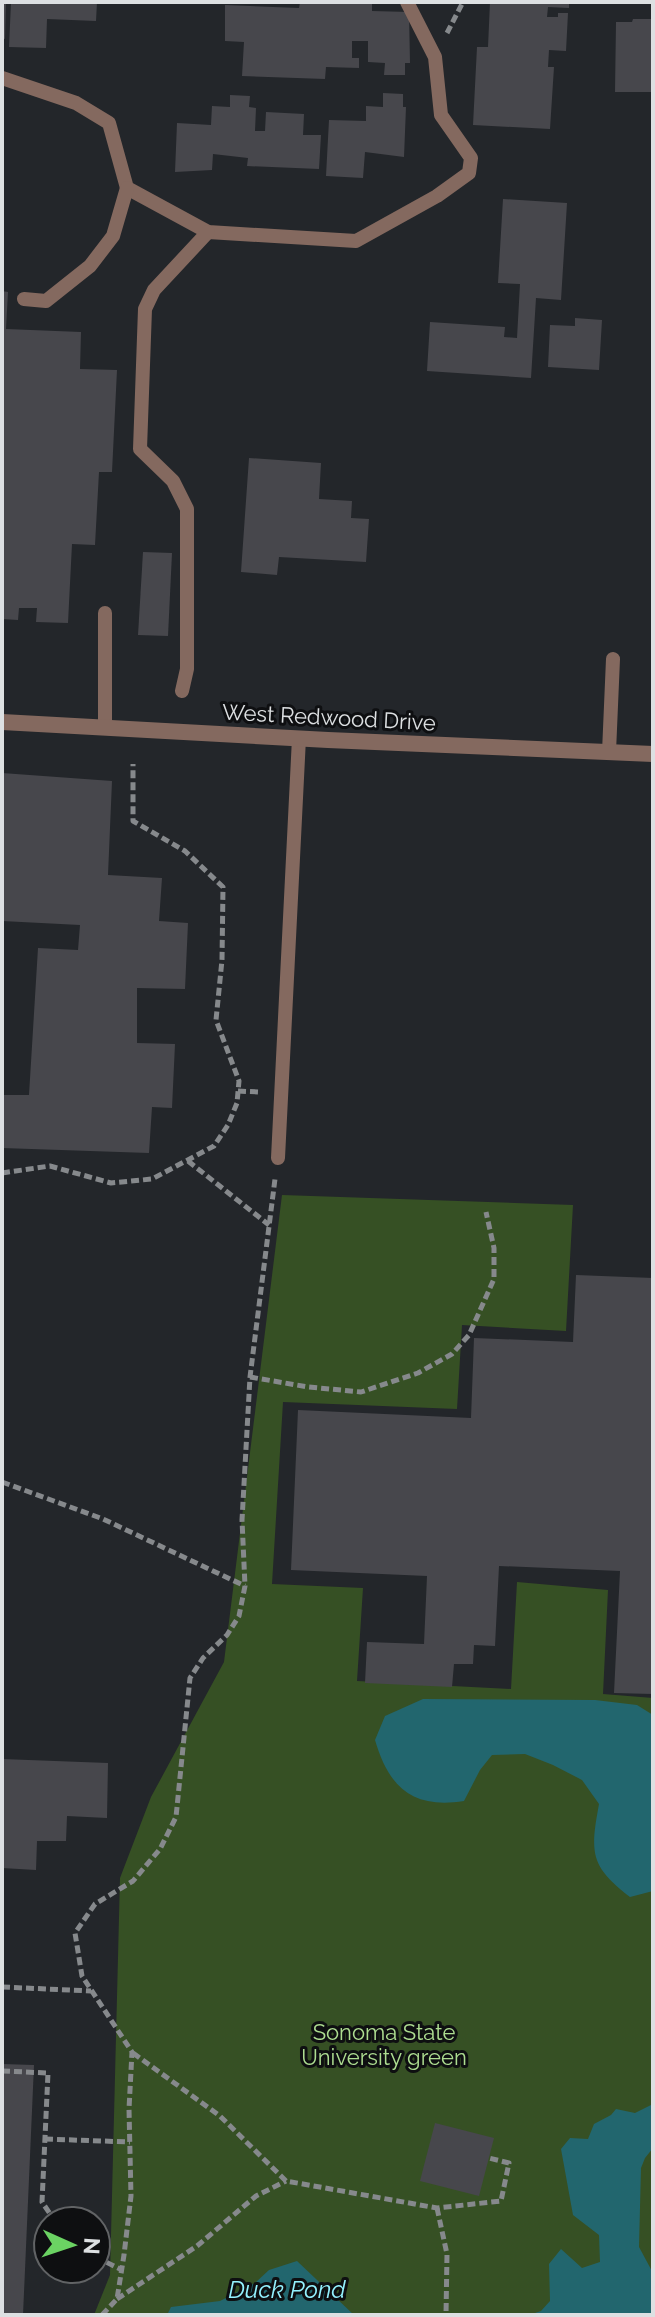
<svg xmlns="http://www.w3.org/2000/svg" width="655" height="2317" font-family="Raleway,sans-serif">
<rect width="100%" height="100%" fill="#23262a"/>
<polygon fill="#365024" points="282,1195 573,1205 566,1331 462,1325 457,1409 283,1402 272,1584 363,1588 357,1681 511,1689 517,1582 608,1590 603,1694 653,1698 653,2315 94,2315 110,2275 120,1878 151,1797 224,1662"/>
<g fill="#22666e">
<path d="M 423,1699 L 595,1700 L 637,1705 L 653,1715 L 653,1891 L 630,1897 C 590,1866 590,1853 599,1804 L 582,1780 L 553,1765 L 525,1754 L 492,1755 L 480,1770 L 464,1801 C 413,1809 389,1788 375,1740 L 385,1716 Z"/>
<polygon points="653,2104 653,2148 645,2158 641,2168 639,2247 653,2273 653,2315 529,2315 541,2311 550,2301 549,2264 561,2249 582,2268 600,2262 599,2235 573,2215 561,2149 570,2138 588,2139 594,2124 611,2115 616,2109 635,2113"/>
<polygon points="297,2261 354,2315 167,2315 171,2307 220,2301 255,2283 269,2270"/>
</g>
<g fill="#47474c">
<polygon points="2,2 6,2 5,39 2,38"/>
<polygon points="11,2 97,2 96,21 47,19 46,48 9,47"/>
<polygon points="300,2 372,4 372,11 409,12 410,63 405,63 405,75 384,75 385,63 368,62 368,41 352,41 352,58 359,58 359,68 326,67 325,79 242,76 244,42 225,41 225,5 299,8"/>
<polygon points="490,2 569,2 569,8 548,7 547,17 558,17 558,13 568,13 566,51 549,50 548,67 554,67 550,129 473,125 477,47 488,47"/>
<polygon points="633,19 653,19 653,92 615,92 616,22 632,22"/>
<polygon points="383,93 403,94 403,107 406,107 404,157 365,152 363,178 326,176 329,120 366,121 366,106 383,107"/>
<polygon points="230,95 250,96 249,107 256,108 255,131 265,131 266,112 304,114 303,135 321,135 319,169 247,166 248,158 213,154 212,170 175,172 177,123 211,125 212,106 230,107"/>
<polygon points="503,199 567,203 561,300 536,298 531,378 427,371 430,322 505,327 504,337 517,338 520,284 498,283"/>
<polygon points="2,291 8,292 6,329 81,332 80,369 117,370 112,472 99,472 95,545 72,544 68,623 36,622 37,608 19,608 18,620 2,619"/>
<polygon points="575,318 602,320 599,370 548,367 550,325 575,326"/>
<polygon points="249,458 321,463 319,499 352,501 351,518 369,519 366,562 279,557 277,575 241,572"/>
<polygon points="143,552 172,553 168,636 138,635"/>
<polygon points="2,773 112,781 108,875 162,878 159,921 188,923 185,989 137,988 137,1043 175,1044 172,1108 152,1107 149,1153 2,1148 2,1095 29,1095 38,948 78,950 80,925 2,921"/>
<polygon points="576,1275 653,1278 653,1694 614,1693 620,1571 499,1566 495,1646 474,1645 473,1664 454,1664 452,1687 365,1683 367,1642 424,1644 427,1576 291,1570 298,1410 471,1418 474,1338 573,1342"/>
<polygon points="2,1759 108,1763 107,1818 67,1816 66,1841 37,1841 36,1870 2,1868"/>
<polygon points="2,2064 34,2065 23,2315 2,2315"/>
<polygon points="435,2123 494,2138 479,2196 420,2181"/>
</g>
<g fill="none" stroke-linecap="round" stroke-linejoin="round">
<g stroke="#86898c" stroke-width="5" stroke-dasharray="8 4" stroke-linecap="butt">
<polyline points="447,33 463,2"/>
<polyline points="238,1091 259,1092"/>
<polyline points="188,1161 269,1225"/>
<polyline points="2,1173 50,1166 111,1183 152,1179 214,1146 228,1125 237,1103 239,1081 216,1020 222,960 223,887 185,851 133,821 133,764"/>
<polyline points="250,1377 308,1387 361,1392 418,1373 452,1354 469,1335 494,1279 494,1248 486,1212"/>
<polyline points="2,1482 103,1519 245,1586"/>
<polyline points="2,1987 91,1991"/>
<polyline points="133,2053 220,2116 286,2181 437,2208 501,2201 509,2163 489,2158"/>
<polyline points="2,2071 48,2073 42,2202 55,2221"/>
<polyline points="45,2139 130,2142"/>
<polyline points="437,2208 447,2254 446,2315"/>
<polyline points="96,2257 122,2270"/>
<polyline points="117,2299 197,2246 256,2196 286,2181"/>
<polyline points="102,2315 117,2299 124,2255 131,2196 129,2109 132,2052 82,1976 75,1933 95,1904 133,1881 160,1849 176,1817 190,1678 203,1658 227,1635 239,1616 245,1586 242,1520 250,1377 275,1179"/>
</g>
<g stroke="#84695f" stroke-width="14">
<polyline points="2,78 76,103 109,123 127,188 208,232 356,241 437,196 469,173 471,158 441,115 435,57 407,2"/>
<polyline points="24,299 46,301 90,266 113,236 127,188"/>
<polyline points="105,613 105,726"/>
<polyline points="182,691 187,669 187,509 173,481 140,449 145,309 154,290 208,232"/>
<polyline points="609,752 613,659"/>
<polyline points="278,1158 299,738"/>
</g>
<polyline stroke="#84695f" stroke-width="16" points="2,722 328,740 653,754"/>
</g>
<g text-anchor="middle" stroke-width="6" stroke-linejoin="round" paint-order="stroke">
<g font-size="22" fill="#dde0e2" stroke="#0e0f11">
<text transform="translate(329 717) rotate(3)" y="8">West Redwood Drive</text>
</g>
<g font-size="22" fill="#addd90" stroke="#0e0f11">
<text x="384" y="2040">Sonoma State<tspan x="384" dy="25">University green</tspan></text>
</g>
<g font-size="24" font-style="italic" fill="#94f2ff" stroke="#0e0f11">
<text x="287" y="2298">Duck Pond</text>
</g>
</g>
<rect width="655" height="2317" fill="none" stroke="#dde0e2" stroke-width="8"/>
<g transform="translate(72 2245) rotate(93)"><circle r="38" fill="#0e0f11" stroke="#616365" stroke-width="2"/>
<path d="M0-6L14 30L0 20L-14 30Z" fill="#6bd363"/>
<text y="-12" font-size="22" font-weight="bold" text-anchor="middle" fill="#dde0e2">N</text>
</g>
</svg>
